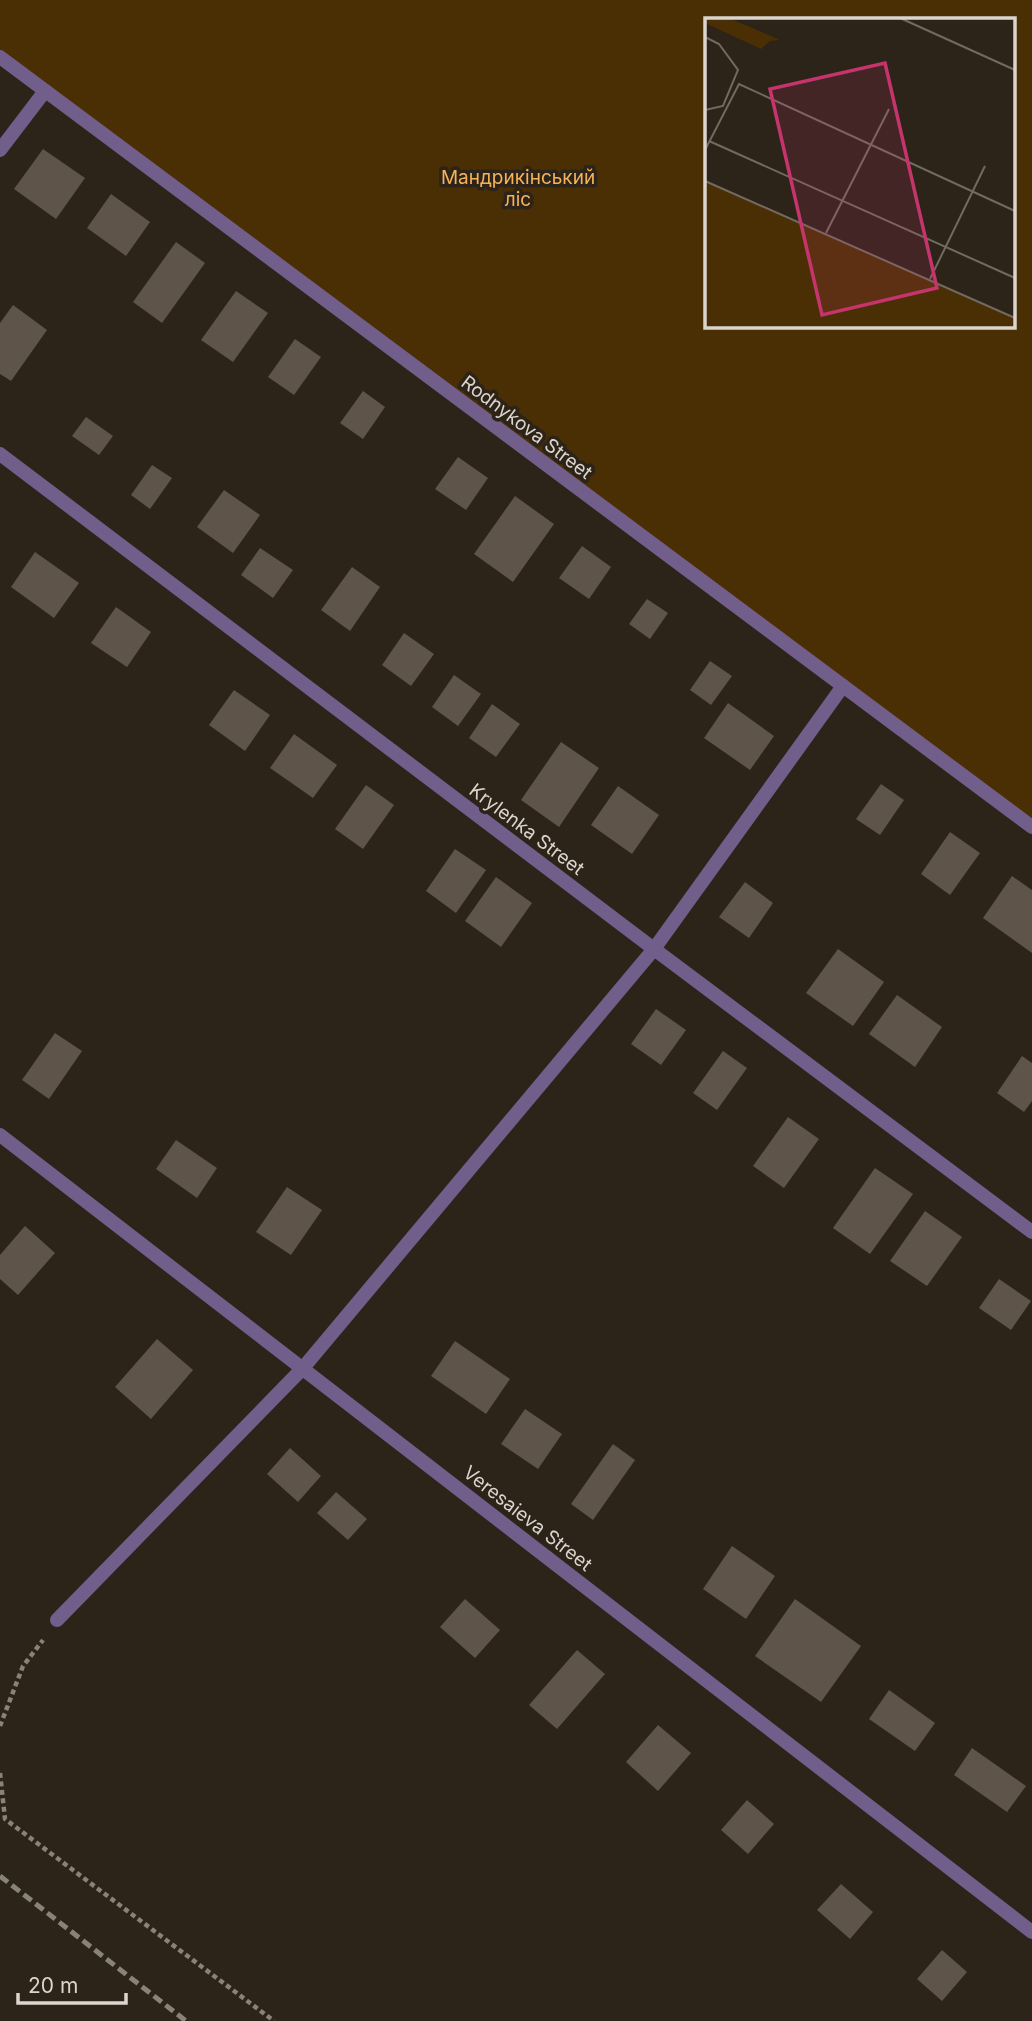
<svg xmlns="http://www.w3.org/2000/svg" width="1032" height="2021" font-family="Inter,sans-serif">
<rect width="100%" height="100%" fill="#2c2319"/>
<path fill="#4a2f05" fill-rule="evenodd" d="M 0,0 L 1032,0 L 1032,827 L 0,57 ZM 706,19 L 1013,19 L 1013,326 L 706,326 Z"/>
<g fill="#5e5449">
<polygon points="43,149 85,178 56,219 14,189"/>
<polygon points="111,194 150,222 126,256 87,228"/>
<polygon points="176,242 205,263 162,323 133,302"/>
<polygon points="236,291 268,313 233,362 201,340"/>
<polygon points="13,305 47,330 11,381 0,374 0,323"/>
<polygon points="295,339 321,357 294,395 268,377"/>
<polygon points="363,391 385,407 363,439 340,423"/>
<polygon points="86,417 113,436 99,455 72,436"/>
<polygon points="458,457 488,478 466,510 435,489"/>
<polygon points="152,465 172,478 150,509 131,495"/>
<polygon points="224,490 260,515 233,553 197,527"/>
<polygon points="515,496 554,524 513,582 474,554"/>
<polygon points="582,546 611,567 589,599 559,578"/>
<polygon points="260,548 293,570 273,598 241,575"/>
<polygon points="35,552 79,583 54,618 11,587"/>
<polygon points="352,567 380,587 350,631 321,610"/>
<polygon points="647,599 668,613 650,639 629,624"/>
<polygon points="116,607 151,632 127,667 91,643"/>
<polygon points="404,633 434,654 411,686 382,665"/>
<polygon points="710,661 732,676 711,705 690,690"/>
<polygon points="454,675 481,694 458,726 432,707"/>
<polygon points="234,690 270,715 245,751 209,725"/>
<polygon points="728,703 774,736 750,770 704,738"/>
<polygon points="492,704 520,724 496,757 469,738"/>
<polygon points="294,734 337,765 313,798 270,768"/>
<polygon points="561,742 599,768 559,827 521,800"/>
<polygon points="881,784 904,800 880,835 856,819"/>
<polygon points="366,785 394,805 363,849 335,829"/>
<polygon points="618,786 659,815 632,854 591,825"/>
<polygon points="950,832 980,853 950,895 921,874"/>
<polygon points="455,849 486,870 456,913 426,891"/>
<polygon points="1012,876 1032,890 1032,953 983,918"/>
<polygon points="496,877 532,903 501,947 465,921"/>
<polygon points="745,882 773,903 749,938 719,917"/>
<polygon points="838,949 884,982 853,1026 806,993"/>
<polygon points="897,995 942,1027 915,1067 869,1034"/>
<polygon points="656,1009 686,1030 661,1065 631,1044"/>
<polygon points="55,1033 82,1051 49,1099 22,1080"/>
<polygon points="723,1051 747,1068 717,1110 693,1093"/>
<polygon points="1022,1056 1032,1063 1032,1101 1024,1112 997,1093"/>
<polygon points="788,1117 819,1139 784,1188 753,1166"/>
<polygon points="176,1140 217,1168 197,1198 156,1169"/>
<polygon points="875,1168 913,1194 870,1254 833,1228"/>
<polygon points="287,1187 322,1210 291,1255 256,1232"/>
<polygon points="925,1211 962,1237 927,1286 890,1261"/>
<polygon points="25,1226 55,1253 18,1295 0,1279 0,1255"/>
<polygon points="999,1279 1031,1301 1011,1330 979,1308"/>
<polygon points="157,1339 193,1370 151,1419 115,1387"/>
<polygon points="455,1341 510,1379 486,1414 431,1376"/>
<polygon points="525,1409 562,1434 538,1469 501,1444"/>
<polygon points="613,1444 635,1460 593,1520 571,1504"/>
<polygon points="290,1448 321,1476 298,1502 267,1474"/>
<polygon points="336,1492 367,1519 348,1540 317,1513"/>
<polygon points="732,1546 775,1576 746,1619 703,1589"/>
<polygon points="465,1599 500,1630 475,1658 440,1627"/>
<polygon points="795,1599 861,1646 821,1702 755,1656"/>
<polygon points="577,1650 605,1674 557,1729 529,1705"/>
<polygon points="889,1690 935,1723 915,1751 869,1719"/>
<polygon points="658,1725 691,1753 658,1791 626,1762"/>
<polygon points="972,1748 1026,1786 1007,1812 954,1775"/>
<polygon points="747,1800 774,1824 748,1854 721,1830"/>
<polygon points="841,1884 873,1912 850,1939 817,1910"/>
<polygon points="942,1950 967,1972 942,2001 917,1979"/>
</g>
<g fill="none" stroke-linecap="round" stroke-linejoin="round">
<g stroke="#898279" stroke-width="4.5" stroke-dasharray="5 3.5" stroke-linecap="butt">
<polyline points="0,1726 23,1666 43,1640"/>
<polyline points="0,1773 5,1819 274,2021"/>
</g>
<g stroke="#725e8b" stroke-width="14">
<polyline points="0,150 45,91"/>
<polyline points="57,1620 303,1368 654,949 843,686"/>
</g>
<g stroke="#725e8b" stroke-width="14">
<polyline points="0,57 1032,827"/>
<polyline points="0,454 654,949 1032,1232"/>
<polyline points="0,1135 1032,1932"/>
</g>
<polyline stroke="#898279" stroke-width="5" stroke-dasharray="10 5" stroke-linecap="butt" points="0,1876 186,2021"/>
</g>
<g text-anchor="middle" stroke-width="7" stroke-linejoin="round" paint-order="stroke">
<g font-size="19" fill="#f6b258" stroke="#2c2319">
<text x="518" y="184">Мандрикінський<tspan x="518" dy="22">ліс</tspan></text>
</g>
<g font-size="19" fill="#dbd5ce" stroke="#2c2319">
<text transform="translate(527 427) rotate(37)" y="7">Rodnykova Street</text>
<text transform="translate(527 829) rotate(37)" y="7">Krylenka Street</text>
<text transform="translate(528 1518) rotate(38)" y="7">Veresaieva Street</text>
</g>
</g>
<g transform="translate(705 18)">
<rect width="310" height="310" fill="#2c2319"/>
<path d="M 0,0 L 24,0 L 75,22 L 65,23 L 56,31 L 0,5 ZM 0,163 L 310,300 L 310,310 L 0,310 Z" fill="#4a2f05"/>
<path fill="none" stroke="#726a61" stroke-width="2" d="M 195,0 L 310,52M 0,19 L 14,26 L 33,52 L 18,88 L 0,92M 4,123 L 310,260M 0,132 L 34,66 L 310,193M 0,163 L 310,300M 121,215 L 184,91M 225,261 L 280,148"/>
<path fill="#c6346c" fill-opacity="0.15" stroke="#c6346c" stroke-width="3.5" d="M 180,45 L 232,270 L 117,297 L 65,71 Z"/>
<rect width="310" height="310" fill="none" stroke="#dbd5ce" stroke-width="3.5"/>
</g>
<path d="M18 1993v10h108v-10" fill="none" stroke="#dbd5ce" stroke-width="3.5"/>
<text x="28" y="1993" font-size="21" fill="#dbd5ce" stroke="#2c2319" stroke-width="5" paint-order="stroke">20 m</text>
</svg>
